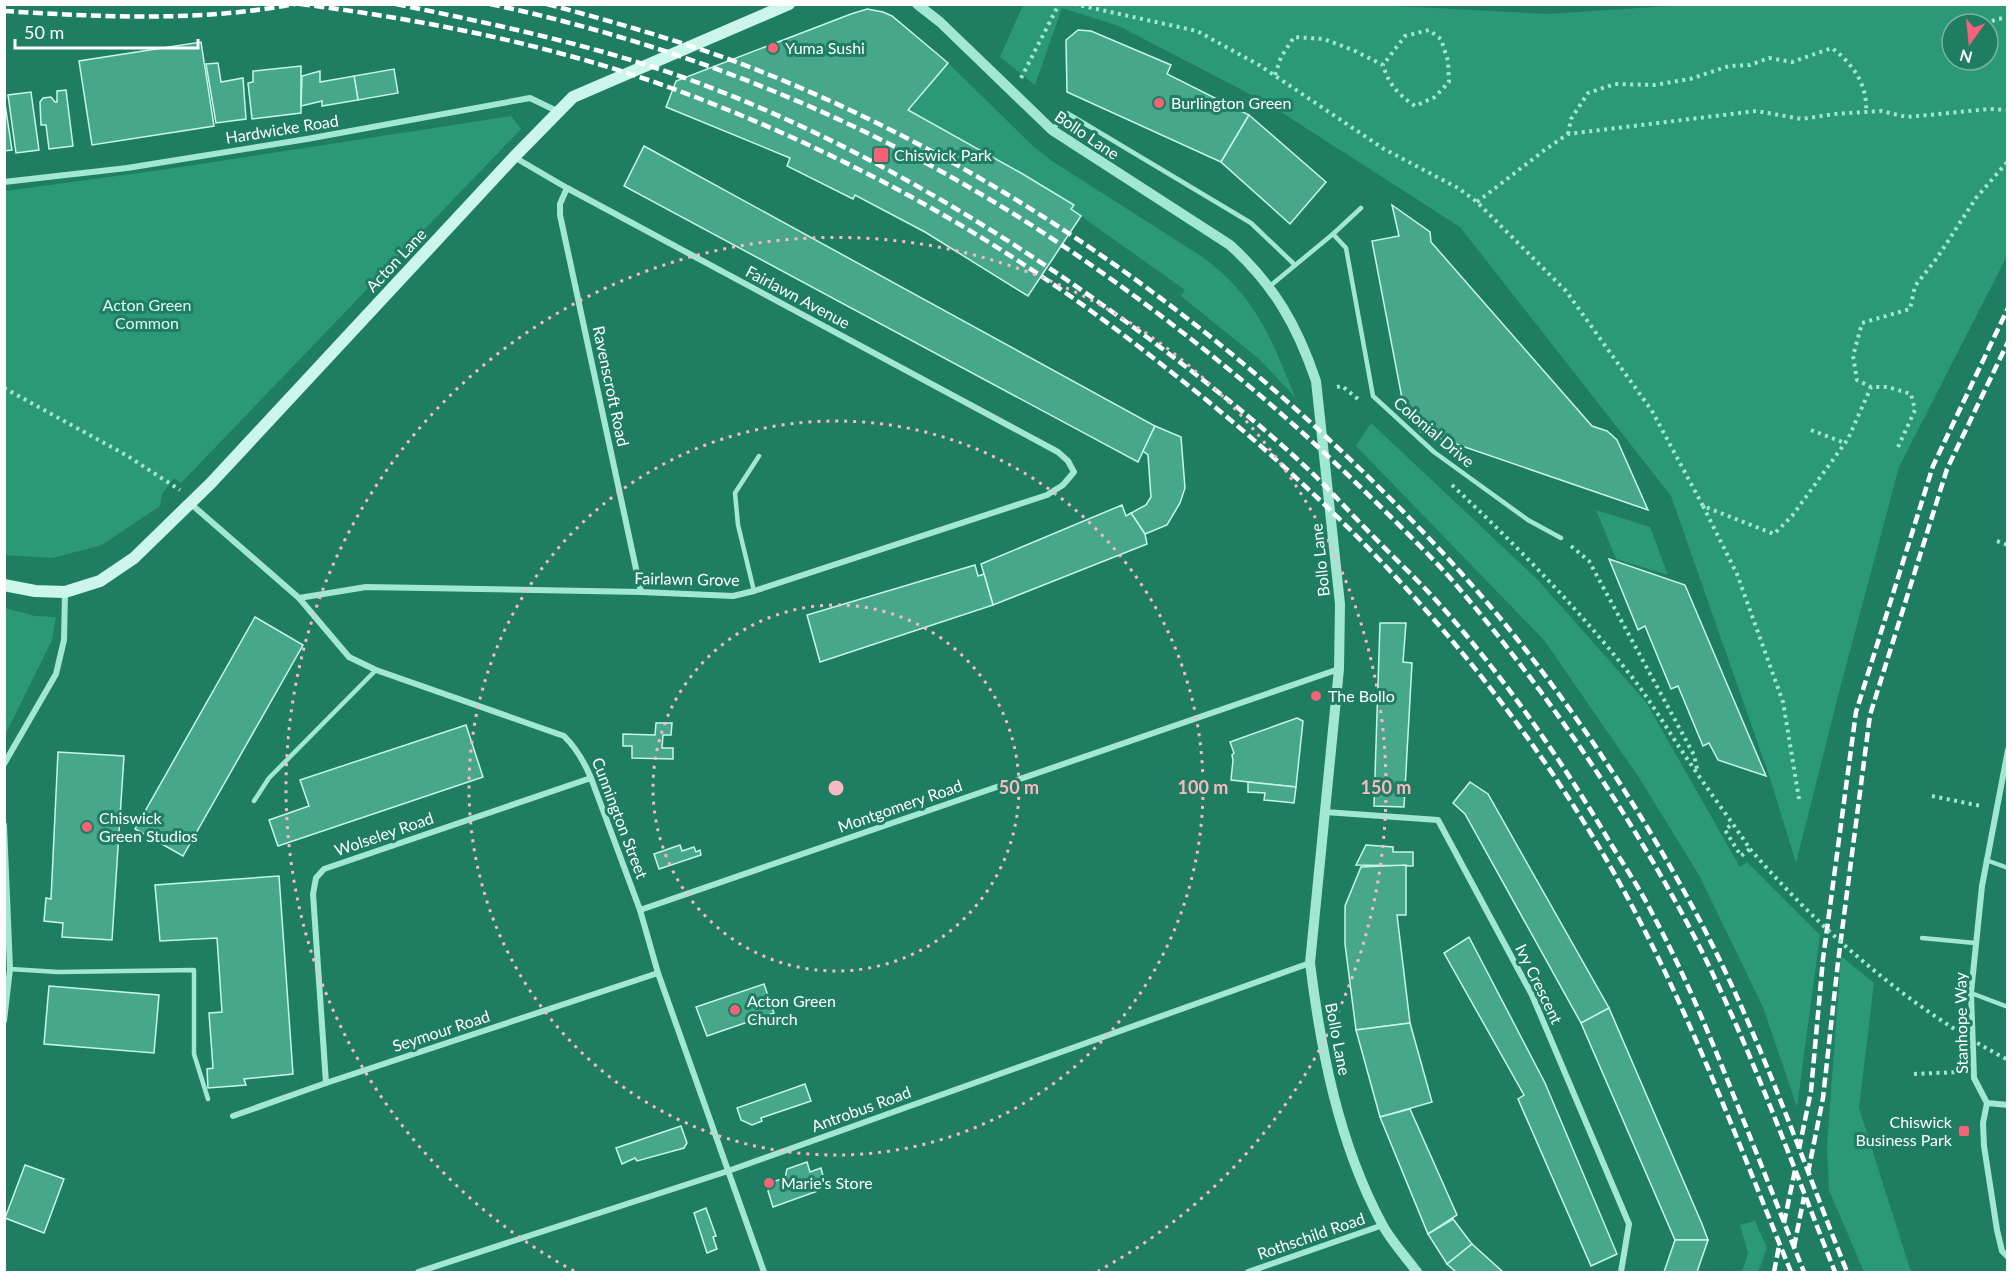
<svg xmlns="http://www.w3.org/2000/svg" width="2012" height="1277" font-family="Lato,sans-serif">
<rect width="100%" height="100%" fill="#1f7e61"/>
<g fill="#2b9876" fill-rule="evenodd">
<path d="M 1378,5 L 1548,14 L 1699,4 L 2007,5 L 2007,256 L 1899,467 L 1838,696 L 1796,863 L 1770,778 L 1671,496 L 1460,227 L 1267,103 L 1119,26 L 1062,8 L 1035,85 L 1000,57 L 1023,5 ZM 1952,24 L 1988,24 L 1988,60 L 1952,60 Z"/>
<path d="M 948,63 L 1034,147 L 1052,161 L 1201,256 C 1255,295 1271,337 1295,397 L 1259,359 L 1181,296 L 1185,290 L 1071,209 L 1073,204 L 968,142 L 908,110 Z"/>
<polygon points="511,116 521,129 181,483 174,478 162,494 160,506 102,545 52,558 5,555 5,191 168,169"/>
<polygon points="1371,423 1537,579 1646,702 1740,867 1747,862 1820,935 1797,1107 1763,1007 1699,875 1638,776 1544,640 1356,446"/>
<polygon points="1596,510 1650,527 1668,575 1616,559"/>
<polygon points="5,608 35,616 56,617 52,640 5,735"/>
<polygon points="1841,956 1874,983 1859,1108 1911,1272 1864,1272 1829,1190 1827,1146"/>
<polygon points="1755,1221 1767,1248 1758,1272 1742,1272 1748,1253 1740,1225"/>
</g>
<g fill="#47a78a" stroke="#c6f6e7" stroke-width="1.5">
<polygon points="867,9 883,12 892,16 948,63 908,110 1021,173 1074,205 1071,209 1081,216 1028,296 925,232 855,195 853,199 787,166 790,158 666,107 676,81 851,14"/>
<polygon points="1078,30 1091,31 1171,65 1167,74 1249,115 1221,162 1067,92 1066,40"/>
<polygon points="201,42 214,126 92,145 79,61"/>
<polygon points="218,63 221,82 243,78 246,119 216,123 206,64"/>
<polygon points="301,66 301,113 252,119 248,83 253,82 253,71"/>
<polygon points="394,69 398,93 358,100 354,76"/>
<polygon points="320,71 320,82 354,76 358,100 322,106 322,101 301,106 302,76"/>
<polygon points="66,90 73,146 49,149 46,125 41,125 40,102 43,98 51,97 55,102 57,102 57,91"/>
<polygon points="31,92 39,150 16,153 8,95"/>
<polygon points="4,97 12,150 4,151"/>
<polygon points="1249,115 1326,182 1290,224 1221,162"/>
<polygon points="644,146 1155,426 1138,462 624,186"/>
<polygon points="1392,205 1430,232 1431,242 1592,426 1607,431 1617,440 1648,510 1421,432 1405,414 1372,241 1399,236"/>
<polygon points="1155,426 1181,437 1185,488 1180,503 1167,525 1145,534 1131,513 1146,505 1151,497 1148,455 1143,451"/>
<polygon points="1122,505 1126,516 1131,513 1145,534 1147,544 993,605 981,564"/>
<polygon points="1609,559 1685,585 1766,776 1718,760 1709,743 1703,746 1678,686 1671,689 1645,626 1638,630"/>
<polygon points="975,565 978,576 984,574 993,605 820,662 807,615"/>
<polygon points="255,617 303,645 183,856 135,829"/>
<polygon points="1380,623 1406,623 1403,662 1412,663 1404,807 1374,806"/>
<polygon points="1297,718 1303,721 1296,787 1231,780 1233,760 1232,755 1234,753 1230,742"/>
<polygon points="656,723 672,723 671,735 663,735 662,748 673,748 673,759 632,758 632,746 623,746 623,734 655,735"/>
<polygon points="466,725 483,777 278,846 269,820 309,806 300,780"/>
<polygon points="58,752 124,756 112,940 62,937 63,923 44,921 46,898 51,899"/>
<polygon points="1248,782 1296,787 1294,803 1264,800 1265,793 1248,792"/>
<polygon points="1470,782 1488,794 1609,1008 1581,1023 1465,814 1453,803"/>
<polygon points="680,845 682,851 694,847 696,852 700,850 701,855 659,869 654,854"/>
<polygon points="1366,845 1393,847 1393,852 1413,852 1413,866 1356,865"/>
<polygon points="1406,865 1406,915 1397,915 1410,1023 1356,1030 1345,944 1345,906 1361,867"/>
<polygon points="279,876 293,1074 244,1079 246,1085 208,1088 207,1069 213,1068 209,1013 222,1012 217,938 160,941 155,885"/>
<polygon points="1469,937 1545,1083 1617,1254 1591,1266 1518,1099 1524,1095 1444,953"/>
<polygon points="764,984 774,1013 707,1036 696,1007"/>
<polygon points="49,986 159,995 154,1053 44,1044"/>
<polygon points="1609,1008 1702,1224 1708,1240 1675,1240 1581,1023"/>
<polygon points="1410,1023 1432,1102 1380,1117 1356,1030"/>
<polygon points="805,1084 811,1101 761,1118 762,1121 752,1125 741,1120 737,1108"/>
<polygon points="1410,1109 1457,1215 1428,1234 1380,1117"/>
<polygon points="681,1126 687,1143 684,1148 637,1161 635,1158 622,1164 616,1148"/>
<polygon points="807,1162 810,1172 821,1168 826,1188 773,1207 768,1191 772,1182 785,1178 787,1169"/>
<polygon points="25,1165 64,1179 44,1233 5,1218"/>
<polygon points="706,1208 716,1236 713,1237 717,1249 707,1253 694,1213"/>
<polygon points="1453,1219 1472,1244 1447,1264 1428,1234"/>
<polygon points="1675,1240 1708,1240 1697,1272 1664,1272"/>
<polygon points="1472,1244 1503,1272 1456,1272 1447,1264"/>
</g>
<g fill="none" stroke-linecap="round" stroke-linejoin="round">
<g stroke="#a2e7d2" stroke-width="4" stroke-dasharray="3 4.5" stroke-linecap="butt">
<polyline points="1074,4 1197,31 1259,65 1384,149 1458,188 1477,202 1566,291 1652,411 1703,506 1774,534 1792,516 1848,439 1871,387"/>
<polyline points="1985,24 1997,19 2008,18"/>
<path d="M 1275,75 L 1281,57 L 1294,37 L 1324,39 L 1355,51 L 1383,65 C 1389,85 1398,94 1415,106 L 1435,97 L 1449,82 L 1448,61 L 1441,39 L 1429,30 L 1405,36 L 1383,65"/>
<polyline points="1021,78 1059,4"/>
<path d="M 1568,134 L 1571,119 L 1588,93 L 1615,84 L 1654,85 L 1690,79 L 1729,66 L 1750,65 L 1769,58 L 1792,62 L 1832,48 C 1853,64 1868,85 1866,113"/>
<polyline points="1477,202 1546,149 1568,134 1756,111 1802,119 1835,114 1881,111 1907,117 1990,109 2008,110"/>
<polyline points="1337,387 1342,386 1358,399"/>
<polyline points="4,388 126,455 180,490"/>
<polyline points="1811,430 1845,443"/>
<polyline points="1898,447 1915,410 1911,394 1888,387 1871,387 1857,380 1853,356 1862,323 1910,309 1915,286 1937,258 1976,198 2008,161"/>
<path d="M 1452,485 C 1517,546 1580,610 1635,681 C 1654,706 1670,734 1688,760 C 1708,790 1730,819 1750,849 L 1741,856 L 1725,830 L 1733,823"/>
<polyline points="1703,506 1737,574 1783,702 1799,799"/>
<polyline points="1997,541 2008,545"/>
<polyline points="1571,546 1589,561 1694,755 1698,773"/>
<polyline points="1932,796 1981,806"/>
<polyline points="1914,1074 1959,1072"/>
</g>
<g stroke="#a2e7d2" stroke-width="4.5">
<polyline points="1052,130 1067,113 1251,223 1295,265"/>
<polyline points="1333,234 1346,248 1373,396 1434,452 1528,520 1561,538"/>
<polyline points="1270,286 1333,234 1361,208"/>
<polyline points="754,591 738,525 735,493 759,456"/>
<polyline points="254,801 269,778 376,670"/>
<polyline points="1986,860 2008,868"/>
<polyline points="1922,938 1975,943"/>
<polyline points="10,969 58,972 194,970 194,1054 208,1099"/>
<polyline points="1971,993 2008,1007"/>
</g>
<g stroke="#a2e7d2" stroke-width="6">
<polyline points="4,182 127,168 307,139 530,98 559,112"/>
<polyline points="567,188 560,204 560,215 641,592"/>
<path d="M 191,504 L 299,598 L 349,657 L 376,670 L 564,736 C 577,749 584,761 591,778 L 640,910 L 658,973 L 764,1272"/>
<polyline points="299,598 366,587 641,592 733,596 754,591 1047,495 1063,485 1074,472 1068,461 1058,452 567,188 514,157"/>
<polyline points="2008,750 1982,886 1971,993 1974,1078 1987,1103 1983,1123 1984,1146 1997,1230 2002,1251 2008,1257"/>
<polyline points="4,764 56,674 64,640 65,592"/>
<polyline points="1325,812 1438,820 1532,995 1629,1224 1621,1272"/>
<polyline points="4,825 10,969 4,1021"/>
<polyline points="640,910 1339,669"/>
<polyline points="326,1083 313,894 316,878 324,869 591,778"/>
<polyline points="1987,1103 2008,1105"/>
<polyline points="233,1116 326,1083 658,973"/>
<polyline points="418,1272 728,1171 1310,963"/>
<polyline points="1248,1272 1383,1225"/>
</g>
<path stroke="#a2e7d2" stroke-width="10" d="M 917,4 L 940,22 L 1052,130 L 1230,245 C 1274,285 1297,325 1316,381 L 1340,604 L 1339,669 L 1310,963 C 1321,1052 1339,1144 1382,1224 C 1391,1241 1406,1257 1417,1272"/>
<polyline stroke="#ccf6ea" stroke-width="12" points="4,585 35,591 65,592 100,581 134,558 211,483 514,157 573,97 789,4"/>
<g stroke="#fff" stroke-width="4.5" stroke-dasharray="10 4.5" stroke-linecap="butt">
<path d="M 300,4 C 427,20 553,45 674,89 C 804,137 929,200 1044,278 C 1084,305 1123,334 1161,364 C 1332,496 1481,652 1593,837 C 1676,974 1731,1125 1791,1272"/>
<path d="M 396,4 C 498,25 599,46 696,82 C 865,145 1021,242 1164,350 C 1214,388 1265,428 1310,471 C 1332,492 1352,515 1373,536 C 1396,560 1421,583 1443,608 C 1507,681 1562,761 1611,844 C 1625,867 1640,889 1652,913 C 1687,978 1714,1046 1741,1114 C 1762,1167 1783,1220 1804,1272"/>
<path d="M 490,4 C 651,38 810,97 953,178 C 1063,240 1165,315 1262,397 C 1311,439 1358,484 1404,530 C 1420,546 1436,562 1451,579 C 1537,679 1614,790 1678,906 C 1742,1022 1786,1149 1835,1272"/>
<path d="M 547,4 C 614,22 681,41 747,66 C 967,151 1165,285 1336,446 C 1403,509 1468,576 1525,649 C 1587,729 1643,815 1691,904 C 1755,1021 1798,1149 1847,1272"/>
<path d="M 4,11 C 101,17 200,22 295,4"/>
<polyline points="1799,1149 1811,1091 1823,959 1856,712 1933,466 2008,308"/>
<polyline points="1808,1173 1823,1098 1838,962 1870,715 1947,469 2008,342"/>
<polyline points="1784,1223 1795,1170"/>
<polyline points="1794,1247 1804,1197"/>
<polyline points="1774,1272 1779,1246"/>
</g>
<path stroke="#a2e7d2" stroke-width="4" stroke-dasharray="3 4.5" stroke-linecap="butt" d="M 1750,849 C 1823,933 1909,1008 2008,1060"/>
</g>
<g fill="none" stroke="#fbb8c2" stroke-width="3" stroke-dasharray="3 6">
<circle cx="836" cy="788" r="183"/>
<circle cx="836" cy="788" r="367"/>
<path d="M574 1271A550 550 0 1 1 1098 1271"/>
</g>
<g fill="#f66278" stroke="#1f7e61" stroke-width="2">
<circle cx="773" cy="48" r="6"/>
<circle cx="1159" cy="103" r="6"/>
<rect x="873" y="147" width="16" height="16" rx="3"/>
<circle cx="1316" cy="696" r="6"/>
<circle cx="87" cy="827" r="6"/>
<circle cx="735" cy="1010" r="6"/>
<rect x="1958" y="1125" width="12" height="12" rx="3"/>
<circle cx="769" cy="1183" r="6"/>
</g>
<g text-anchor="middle" stroke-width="6" stroke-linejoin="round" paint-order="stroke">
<g font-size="16" fill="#fff" stroke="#1f7e61" text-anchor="start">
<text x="785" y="54">Yuma Sushi</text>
<text x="1171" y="109">Burlington Green</text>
<text x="894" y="161">Chiswick Park</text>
<text x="1328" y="702">The Bollo</text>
<text x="99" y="824">Chiswick<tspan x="99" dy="18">Green Studios</tspan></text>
<text x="747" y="1007">Acton Green<tspan x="747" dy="18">Church</tspan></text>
<text x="1952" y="1128" text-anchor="end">Chiswick<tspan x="1952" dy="18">Business Park</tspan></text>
<text x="781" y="1189">Marie's Store</text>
</g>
<g font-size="16" fill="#fff" stroke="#1f7e61">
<text transform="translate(282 129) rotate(-9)" y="6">Hardwicke Road</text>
<text transform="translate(1087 135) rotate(34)" y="6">Bollo Lane</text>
<text transform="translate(396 260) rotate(-47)" y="6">Acton Lane</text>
<text transform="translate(798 297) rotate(28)" y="6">Fairlawn Avenue</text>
<text transform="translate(611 386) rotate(78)" y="6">Ravenscroft Road</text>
<text transform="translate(1434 432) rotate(40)" y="6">Colonial Drive</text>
<text transform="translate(1320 560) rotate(-96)" y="6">Bollo Lane</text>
<text transform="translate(687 579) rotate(1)" y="6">Fairlawn Grove</text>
<text transform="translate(900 806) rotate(-19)" y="6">Montgomery Road</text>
<text transform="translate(620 818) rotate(69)" y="6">Cunnington Street</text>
<text transform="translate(384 834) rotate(-19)" y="6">Wolseley Road</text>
<text transform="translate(1539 984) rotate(64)" y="6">Ivy Crescent</text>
<text transform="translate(1961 1023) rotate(-91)" y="6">Stanhope Way</text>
<text transform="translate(441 1031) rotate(-18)" y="6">Seymour Road</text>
<text transform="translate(1338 1039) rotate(79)" y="6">Bollo Lane</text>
<text transform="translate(861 1109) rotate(-20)" y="6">Antrobus Road</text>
<text transform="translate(1311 1236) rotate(-19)" y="6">Rothschild Road</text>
</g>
<g font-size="16" fill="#ddfaf1" stroke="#1f7e61">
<text x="147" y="311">Acton Green<tspan x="147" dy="18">Common</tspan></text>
</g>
</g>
<circle cx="836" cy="788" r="9" fill="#fbb8c2" stroke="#1f7e61" stroke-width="3"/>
<g font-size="18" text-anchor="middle" font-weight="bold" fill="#fbb8c2" stroke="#1f7e61" stroke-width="6" stroke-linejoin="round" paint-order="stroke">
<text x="1019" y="794">50 m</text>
<text x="1203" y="794">100 m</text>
<text x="1386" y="794">150 m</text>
</g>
<rect width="2012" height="1277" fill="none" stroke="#ffffff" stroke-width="12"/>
<g transform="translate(1970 42) rotate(195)"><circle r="28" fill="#1f7e61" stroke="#79b2a0" stroke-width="1.5"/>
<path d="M0-4.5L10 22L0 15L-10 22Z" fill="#f66278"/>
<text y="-9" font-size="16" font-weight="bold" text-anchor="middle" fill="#ffffff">N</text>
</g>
<path d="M15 39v9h183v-9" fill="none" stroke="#ffffff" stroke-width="3"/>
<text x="24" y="39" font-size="18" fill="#ffffff" stroke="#1f7e61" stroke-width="4.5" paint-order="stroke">50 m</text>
</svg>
